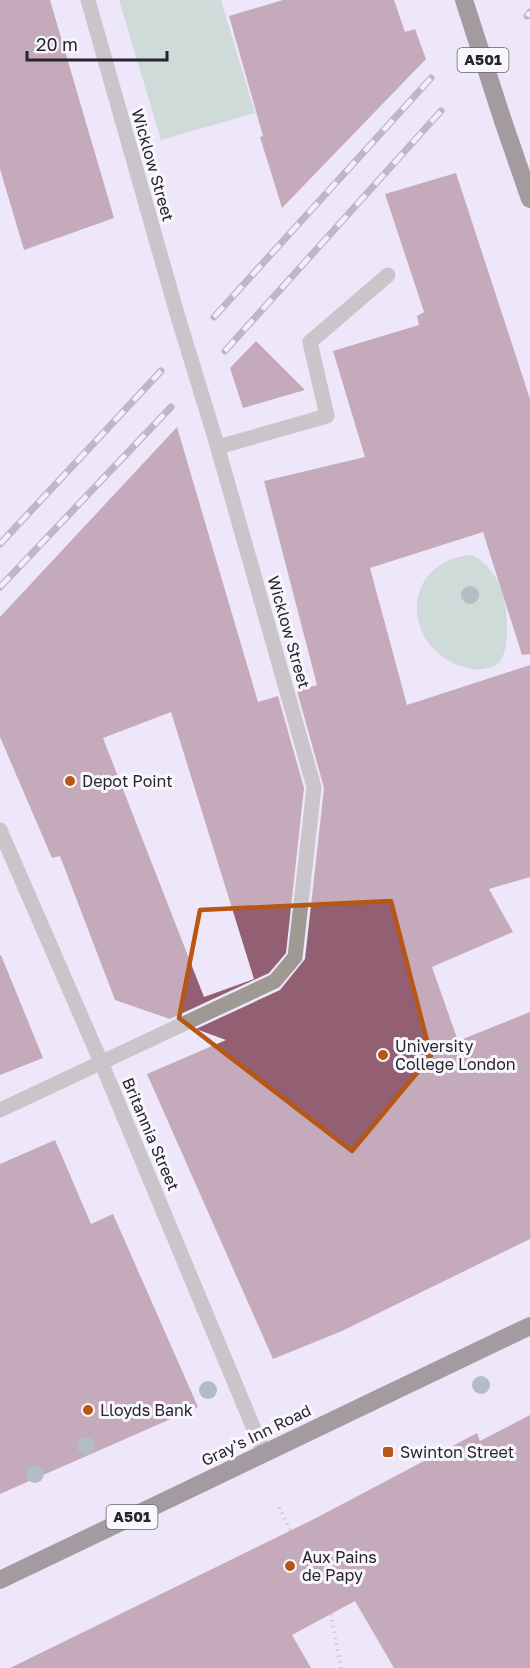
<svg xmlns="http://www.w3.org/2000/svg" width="530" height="1668" font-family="'Golos Text',sans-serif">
<rect width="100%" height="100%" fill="#eee7f9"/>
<g fill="#a7ccb2">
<polygon points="119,0 221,0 255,113 161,140"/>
<path d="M 472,555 C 500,570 507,599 507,629 C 507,638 506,652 501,660 C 493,670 477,671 467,668 C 401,651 398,561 472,555 Z"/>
</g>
<g fill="#926072" fill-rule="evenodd">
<polygon points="0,0 50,0 114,218 24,250 0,169"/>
<polygon points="283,0 394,0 405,32 415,29 426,59 282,208 260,137 263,136 229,16"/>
<polygon points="456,173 530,399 530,654 522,655 483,532 370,568 407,705 530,665 530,877 489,889 513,932 432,967 458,1041 530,1012 530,1239 342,1331 273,1359 147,1074 226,1040 196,1029 280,990 305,959 324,788 297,691 317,685 264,481 365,457 333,351 419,325 417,316 424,312 385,194"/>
<polygon points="256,341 305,390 243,408 230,368"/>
<path d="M 177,427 L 258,702 L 278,696 L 304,788 L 286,953 L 269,973 L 170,1019 L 115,1000 L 60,856 L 52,858 L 0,737 L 0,617 ZM 171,712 L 254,979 L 204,997 L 103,738 Z"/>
<polygon points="1,955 43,1058 0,1075 0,956"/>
<polygon points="55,1140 91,1224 113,1214 198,1407 0,1494 0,1164"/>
<polygon points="530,1415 530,1668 394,1668 355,1601 292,1635 311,1668 10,1668 316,1518 477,1433 480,1441"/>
</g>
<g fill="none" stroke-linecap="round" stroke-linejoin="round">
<g stroke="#aca7b5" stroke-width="4" stroke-dasharray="1.5 4.5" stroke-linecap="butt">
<polyline points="279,1507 290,1530"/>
<polyline points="331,1614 341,1668"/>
</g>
<g stroke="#9e9993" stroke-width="15">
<polyline points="88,0 178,317"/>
<polyline points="218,447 327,416 310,342 388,275"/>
<polyline points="0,830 101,1062 264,1453"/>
<polyline points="0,1110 275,981 295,957 314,787 215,438"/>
</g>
<g stroke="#4a3f33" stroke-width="18">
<polyline points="503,121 530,199"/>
<polyline points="0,1580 530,1326"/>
</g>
<defs>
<g id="rail">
<polyline points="527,16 530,12"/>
<polyline points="214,317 431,78"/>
<polyline points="225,351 441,111"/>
<polyline points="0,544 161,371"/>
<polyline points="0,587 171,407"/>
</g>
</defs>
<use href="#rail" stroke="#807c88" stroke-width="7"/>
<use href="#rail" stroke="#f9f7fe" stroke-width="4.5" stroke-dasharray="14" stroke-linecap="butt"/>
<polyline stroke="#9e9993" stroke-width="15" points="178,317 215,438"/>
<polyline stroke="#4a3f33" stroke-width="18" points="464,0 503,121"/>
</g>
<g fill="#6b8a81">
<circle cx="470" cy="595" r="9"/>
<circle cx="481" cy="1385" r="9"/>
<circle cx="208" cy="1390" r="9"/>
<circle cx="86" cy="1446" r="9"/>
<circle cx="35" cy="1474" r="9"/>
</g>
<path d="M0 0H530V1668H0ZM 391,901 L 431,1056 L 352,1151 L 179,1018 L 200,910 Z" fill="#eee7f9" fill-opacity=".55" fill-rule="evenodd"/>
<path fill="none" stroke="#b75713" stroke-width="4.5" stroke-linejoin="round" d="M 391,901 L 431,1056 L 352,1151 L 179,1018 L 200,910 Z"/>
<g fill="#b75713" stroke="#f9f7fe" stroke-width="2">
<circle cx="70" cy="781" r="6"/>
<circle cx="383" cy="1055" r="6"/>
<circle cx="88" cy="1410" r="6"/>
<rect x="382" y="1446" width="12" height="12" rx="3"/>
<circle cx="290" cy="1566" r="6"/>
</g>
<g text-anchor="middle" stroke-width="6" stroke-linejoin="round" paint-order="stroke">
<g fill="#f9f7fe" stroke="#66646a" stroke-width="1.5">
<rect x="457.5" y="48" width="51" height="24" rx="4.5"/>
<rect x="106.5" y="1505" width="51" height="24" rx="4.5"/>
</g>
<g font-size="15" font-weight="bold" fill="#27252b">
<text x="483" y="65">A501</text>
<text x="132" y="1522">A501</text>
</g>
<g font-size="16" fill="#27252b" stroke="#f9f7fe">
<text transform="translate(153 165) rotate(74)" y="6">Wicklow Street</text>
<text transform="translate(289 632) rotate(74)" y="6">Wicklow Street</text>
<text transform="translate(151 1134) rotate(67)" y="6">Britannia Street</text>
<text transform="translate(256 1435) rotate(-26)" y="6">Gray's Inn Road</text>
</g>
<g font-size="16" fill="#27252b" stroke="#f9f7fe" text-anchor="start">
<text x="82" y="787">Depot Point</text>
<text x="395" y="1052">University<tspan x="395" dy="18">College London</tspan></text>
<text x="100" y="1416">Lloyds Bank</text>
<text x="400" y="1458">Swinton Street</text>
<text x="302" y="1563">Aux Pains<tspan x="302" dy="18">de Papy</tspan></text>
</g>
</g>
<path d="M27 51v9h140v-9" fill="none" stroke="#27252b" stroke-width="3"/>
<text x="36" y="51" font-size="18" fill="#27252b" stroke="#f9f7fe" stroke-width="4.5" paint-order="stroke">20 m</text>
</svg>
